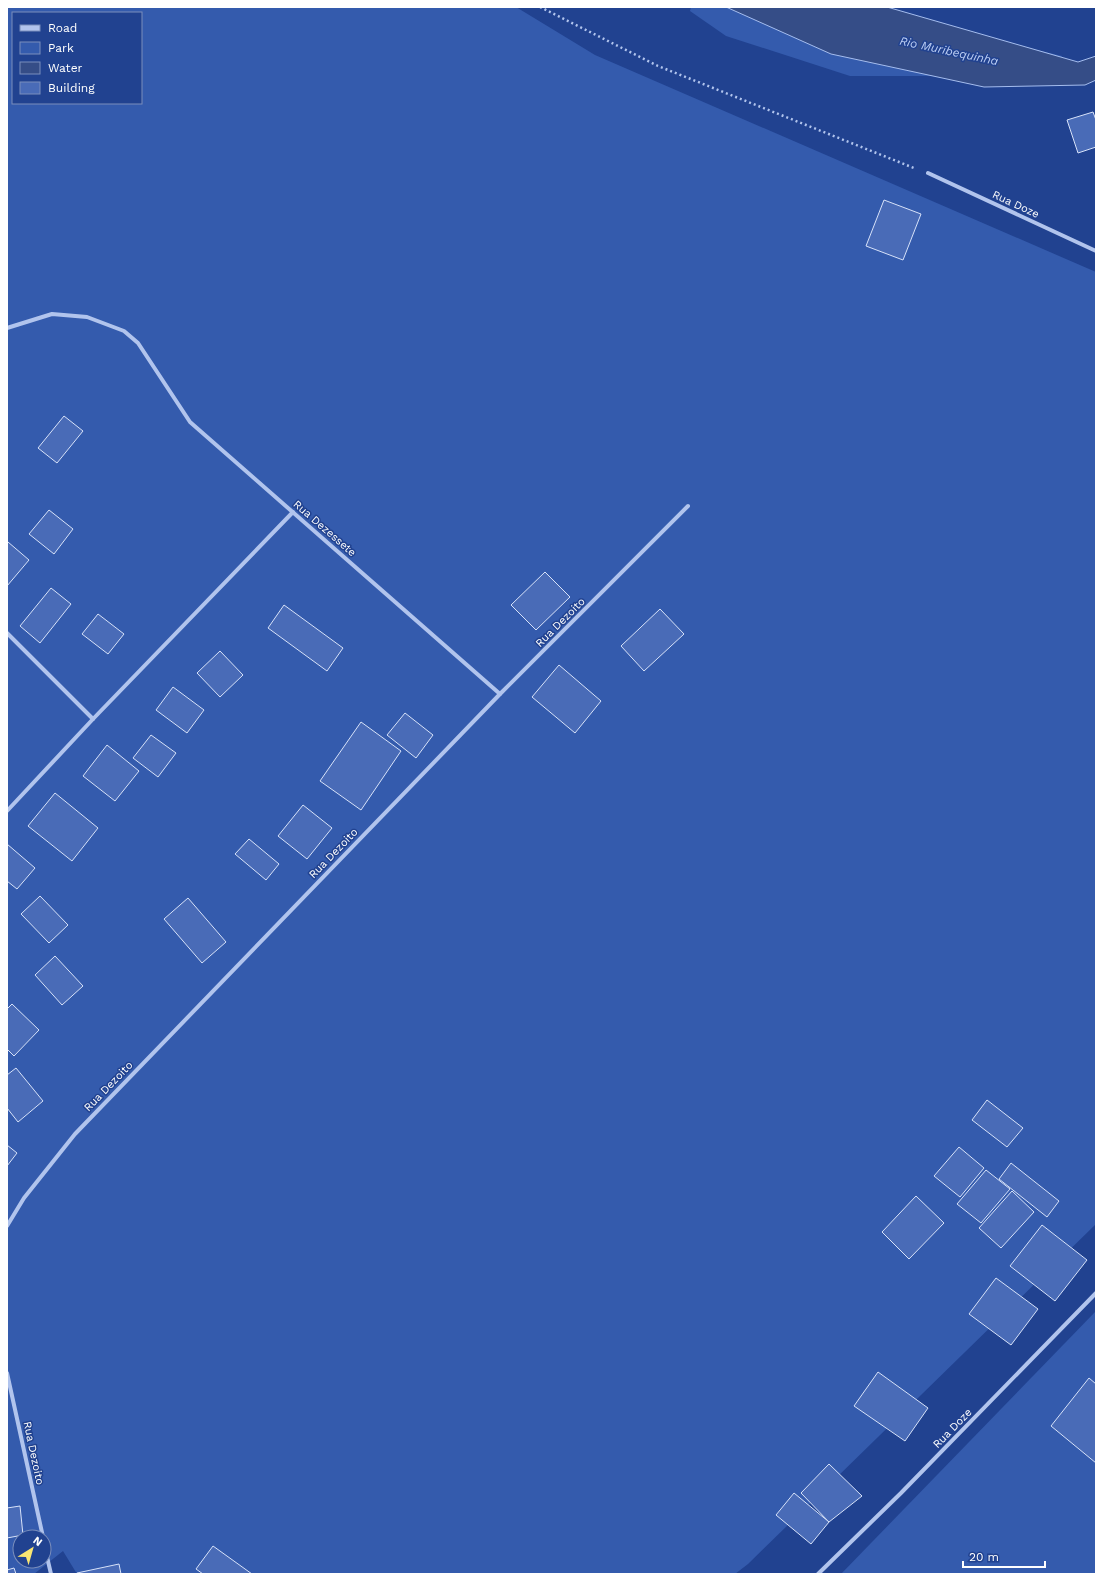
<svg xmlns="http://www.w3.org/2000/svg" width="1103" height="1581" font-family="'Work Sans',sans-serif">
<rect width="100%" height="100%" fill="#214290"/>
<g fill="#345bad" fill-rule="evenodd">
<path d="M 7,7 L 516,7 L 595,55 L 1096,272 L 1096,1224 L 748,1564 L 735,1574 L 77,1574 L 63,1551 L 34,1574 L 7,1574 ZM 13,13 L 141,13 L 141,103 L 13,103 ZM 20,1537 L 44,1537 L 44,1561 L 20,1561 Z"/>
<polygon points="691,7 859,7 1062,56 1054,76 850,76 726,36 690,11"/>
<polygon points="1096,1311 1096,1574 841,1574"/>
</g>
<polygon fill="#354d87" stroke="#a5bdee" points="726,7 887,7 1078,62 1096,56 1096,80 1085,85 984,87 831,54"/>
<g fill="#496bb7" stroke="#d7e2f9">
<polygon points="1093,112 1096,120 1096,147 1078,153 1067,120"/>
<polygon points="884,200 921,214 903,260 866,246"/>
<polygon points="64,416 83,431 57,463 38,448"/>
<polygon points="49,510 73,529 54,554 29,534"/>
<polygon points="8,542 29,560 7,586 7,543"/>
<polygon points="545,572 570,597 536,630 511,605"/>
<polygon points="51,588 71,604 40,643 20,626"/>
<polygon points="284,605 343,648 327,671 268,628"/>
<polygon points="660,609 684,634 644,671 621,646"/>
<polygon points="98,614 124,634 108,654 82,634"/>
<polygon points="220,651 243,675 220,697 197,673"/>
<polygon points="559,665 601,701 575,733 532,697"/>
<polygon points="173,687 204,710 187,733 156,710"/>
<polygon points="405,713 433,735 416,758 387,735"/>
<polygon points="361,722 401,751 361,810 320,781"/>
<polygon points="151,735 176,753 158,777 133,758"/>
<polygon points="107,745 139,771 115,801 83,776"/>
<polygon points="55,793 98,828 72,861 28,826"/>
<polygon points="303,805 332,828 307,859 278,836"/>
<polygon points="249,839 279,864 266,880 235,854"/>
<polygon points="7,844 35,868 17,889 7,881"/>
<polygon points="40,896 68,925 49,943 21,914"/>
<polygon points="188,898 226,942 202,963 164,919"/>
<polygon points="55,956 83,986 62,1005 35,975"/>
<polygon points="12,1004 39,1030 14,1056 7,1049 7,1009"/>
<polygon points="16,1068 43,1101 18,1122 7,1108 7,1075"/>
<polygon points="987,1100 1023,1128 1007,1147 972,1120"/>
<polygon points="7,1145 17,1153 7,1166"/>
<polygon points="959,1147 984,1168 960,1197 934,1176"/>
<polygon points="1011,1163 1059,1201 1047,1217 999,1179"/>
<polygon points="986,1170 1010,1189 981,1223 957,1204"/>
<polygon points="1012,1191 1034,1212 1001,1248 979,1228"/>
<polygon points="916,1196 944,1223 909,1259 882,1232"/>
<polygon points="1042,1225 1087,1260 1055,1301 1010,1266"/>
<polygon points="996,1278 1038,1309 1011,1345 969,1314"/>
<polygon points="878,1372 928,1408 905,1441 854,1406"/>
<polygon points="1089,1378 1096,1384 1096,1463 1051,1426"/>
<polygon points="829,1464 862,1496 829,1522 801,1493"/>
<polygon points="794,1493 829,1522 811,1544 776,1515"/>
<polygon points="20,1506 23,1535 7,1538 7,1508"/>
<polygon points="213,1546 252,1574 203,1574 196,1569"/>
<polygon points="119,1564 121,1574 77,1574 77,1573"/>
<polygon points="14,1568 16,1574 7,1574 7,1570"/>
</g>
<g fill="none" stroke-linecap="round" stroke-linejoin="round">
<polyline stroke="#b1c4ed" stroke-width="2.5" stroke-dasharray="2 3" stroke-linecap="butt" points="540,7 658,66 914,168"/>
<g stroke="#b1c4ed" stroke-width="4">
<polyline points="928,173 1096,251"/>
<polyline points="7,328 52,314 87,317 124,331 138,343 190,422 500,694"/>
<polyline points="7,633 93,719"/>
<polyline points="7,811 93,719 293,512"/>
<polyline points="7,1226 24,1198 75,1134 500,694 688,506"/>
<polyline points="7,1373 43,1537"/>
<polyline points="44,1544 51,1574"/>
<polyline points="818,1574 901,1493 1096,1293"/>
</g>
</g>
<g text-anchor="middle" stroke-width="3" stroke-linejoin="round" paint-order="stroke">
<g font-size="11" fill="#fff" stroke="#214290">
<text transform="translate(1016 204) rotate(25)" y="4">Rua Doze</text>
<text transform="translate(325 528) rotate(41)" y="4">Rua Dezessete</text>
<text transform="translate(560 622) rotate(-45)" y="4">Rua Dezoito</text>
<text transform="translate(333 853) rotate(-46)" y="4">Rua Dezoito</text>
<text transform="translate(108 1086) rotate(-46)" y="4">Rua Dezoito</text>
<text transform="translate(952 1428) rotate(-46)" y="4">Rua Doze</text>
<text transform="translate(34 1453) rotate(78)" y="4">Rua Dezoito</text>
</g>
<g font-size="12" font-style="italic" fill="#bdcff4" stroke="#214290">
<text transform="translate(949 51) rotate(12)" y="4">Rio Muribequinha</text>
</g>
</g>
<rect width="1103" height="1581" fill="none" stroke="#ffffff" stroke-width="16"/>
<rect x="12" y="12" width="130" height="92" fill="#214290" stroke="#7a8ebc"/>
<rect x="20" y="25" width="20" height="6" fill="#b1c4ed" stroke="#7a8ebc"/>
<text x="48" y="32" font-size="12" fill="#ffffff">Road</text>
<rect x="20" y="42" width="20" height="12" fill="#345bad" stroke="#7a8ebc"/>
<text x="48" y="52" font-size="12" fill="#ffffff">Park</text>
<rect x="20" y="62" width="20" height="12" fill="#354d87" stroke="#7a8ebc"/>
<text x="48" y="72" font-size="12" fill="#ffffff">Water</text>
<rect x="20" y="82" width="20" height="12" fill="#496bb7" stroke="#7a8ebc"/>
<text x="48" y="92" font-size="12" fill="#ffffff">Building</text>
<g transform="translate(32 1549) rotate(37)"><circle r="19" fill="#214290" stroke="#7a8ebc"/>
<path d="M0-3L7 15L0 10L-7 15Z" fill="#f9e572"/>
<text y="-6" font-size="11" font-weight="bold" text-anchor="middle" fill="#ffffff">N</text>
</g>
<path d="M963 1561v6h82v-6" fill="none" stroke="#ffffff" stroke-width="2"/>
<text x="969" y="1561" font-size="12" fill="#ffffff" stroke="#214290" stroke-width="3" paint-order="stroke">20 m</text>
</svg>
